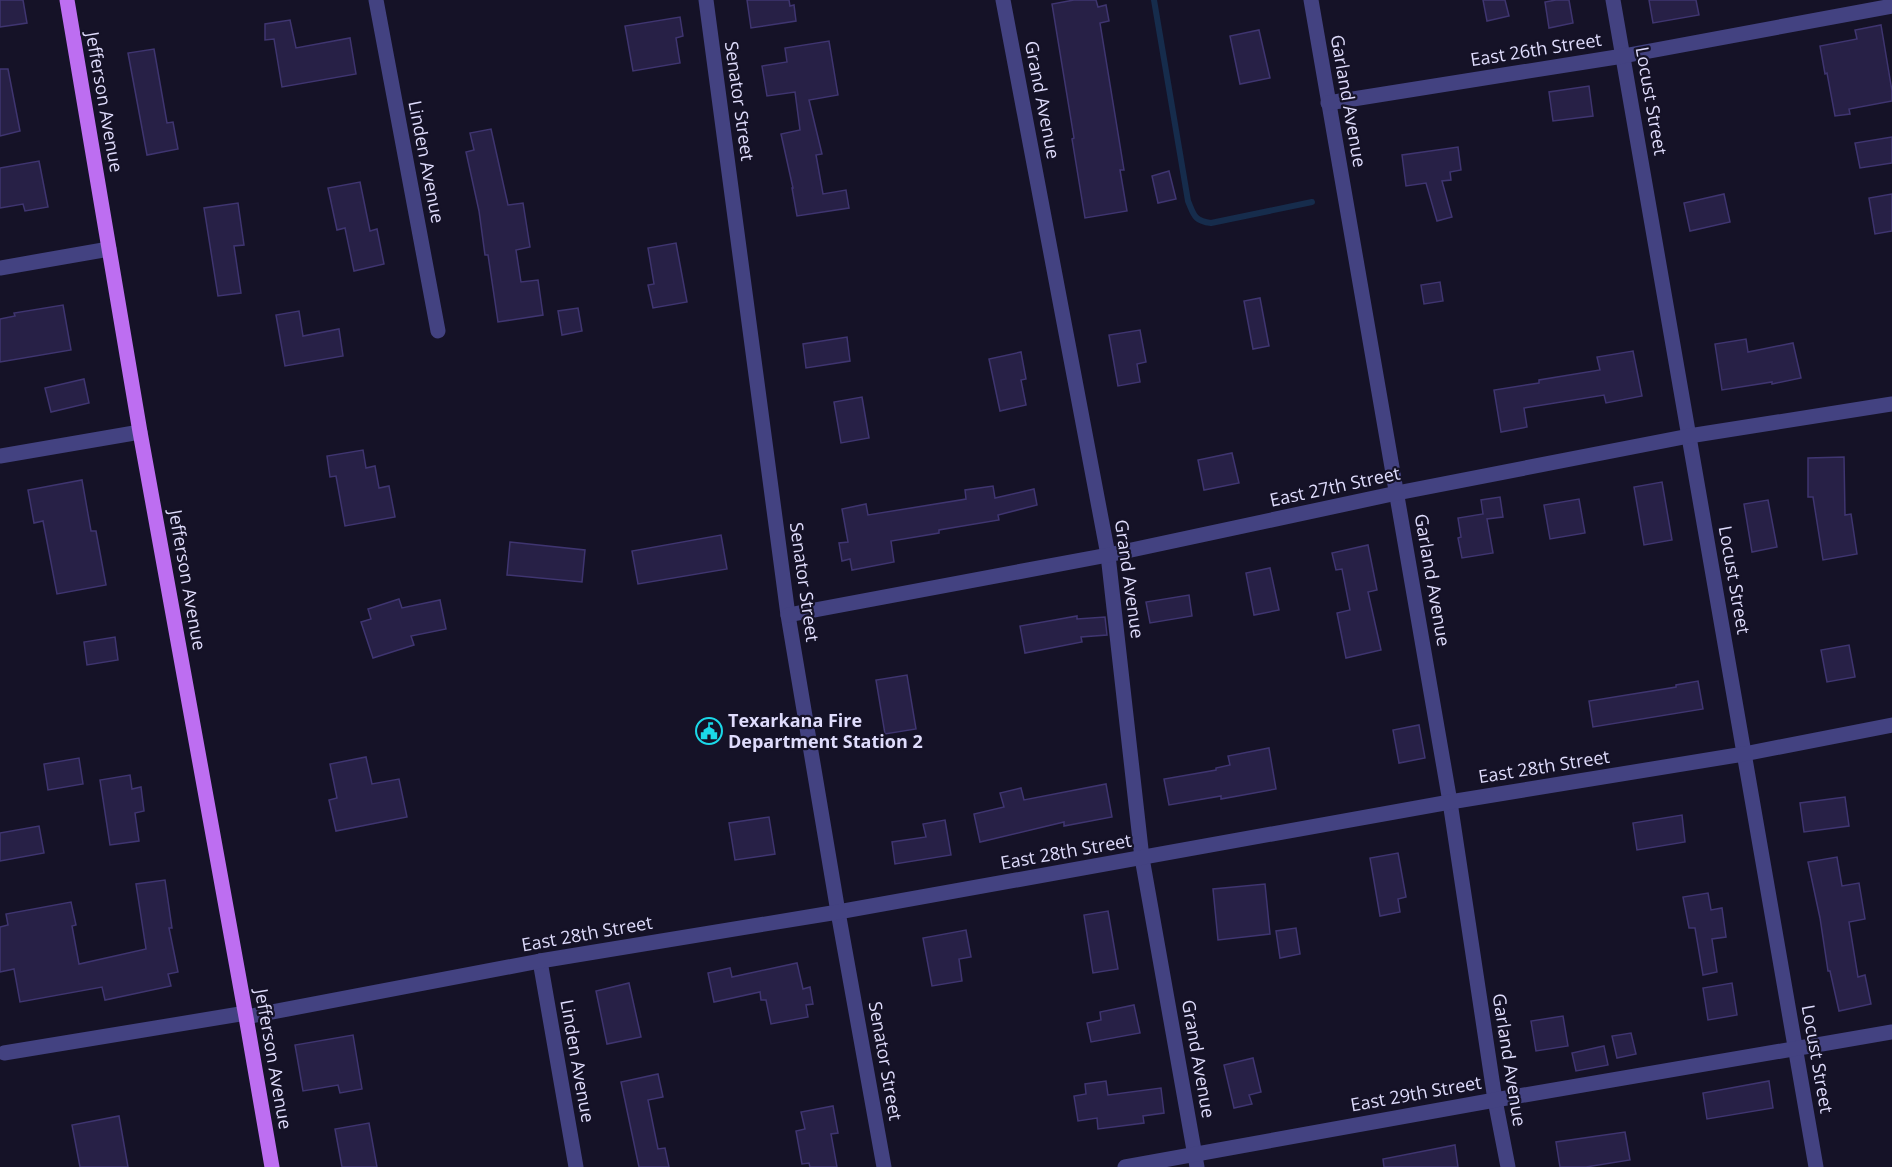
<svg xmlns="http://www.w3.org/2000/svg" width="1892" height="1167" font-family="'Open Sans',sans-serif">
<rect width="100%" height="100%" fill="#151227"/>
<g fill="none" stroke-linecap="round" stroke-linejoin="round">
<path stroke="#162c4c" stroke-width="6" d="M 1154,0 L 1188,201 C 1194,215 1194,221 1211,223 L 1312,202"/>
</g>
<g fill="#272046" stroke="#3f3570" stroke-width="1.5">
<polygon points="0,0 23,0 27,23 0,27"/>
<polygon points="747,0 789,0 790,6 794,5 796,21 751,28"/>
<polygon points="1074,0 1096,0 1098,7 1106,5 1109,21 1100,23 1124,170 1120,170 1127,211 1085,218 1072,139 1074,138 1052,4"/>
<polygon points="1483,0 1505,0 1509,16 1487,21"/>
<polygon points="1556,0 1569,0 1573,23 1549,28 1545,2"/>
<polygon points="1649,0 1696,0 1699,15 1653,23"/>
<polygon points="680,17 683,36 676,38 680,63 633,71 625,26"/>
<polygon points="290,20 296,48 350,38 356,74 282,87 274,39 265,40 265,24"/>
<polygon points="1881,25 1892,91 1892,101 1849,109 1850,114 1835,116 1827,73 1825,74 1820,46 1857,39 1855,30"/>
<polygon points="1259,30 1270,78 1240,84 1230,36"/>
<polygon points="829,41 838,95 809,100 822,154 816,155 823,194 846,190 849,208 797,216 792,188 793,188 781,134 800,130 795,92 767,96 762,66 787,62 785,48"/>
<polygon points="154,49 167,123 173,122 178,149 147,155 128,53"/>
<polygon points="0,69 8,69 20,131 0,136"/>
<polygon points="1589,86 1593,116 1553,121 1549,92"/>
<polygon points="491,129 508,205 523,203 530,247 516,250 521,282 538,280 543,315 498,322 488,255 485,255 479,211 466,152 474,150 470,133"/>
<polygon points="1892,137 1892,163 1860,168 1855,143"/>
<polygon points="1458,147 1461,170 1450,172 1451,180 1442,181 1452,217 1437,221 1426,183 1406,186 1402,155"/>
<polygon points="39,161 48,207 25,211 23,204 0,208 0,168"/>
<polygon points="1169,171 1176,199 1158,203 1152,176"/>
<polygon points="360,182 370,231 377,229 384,264 354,271 345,228 337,230 328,188"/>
<polygon points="1724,194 1730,222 1690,231 1684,203"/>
<polygon points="1892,194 1892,231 1875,234 1869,198"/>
<polygon points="238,203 244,245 234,246 241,293 218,296 204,208"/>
<polygon points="676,243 687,302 653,308 648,285 654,284 648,248"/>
<polygon points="1440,282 1443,301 1424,304 1421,285"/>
<polygon points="1260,298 1269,346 1253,349 1244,301"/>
<polygon points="63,305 71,350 0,362 0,319 15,316 14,313"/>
<polygon points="578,308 582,331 562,335 558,311"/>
<polygon points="299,311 303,336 339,329 343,356 285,366 276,315"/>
<polygon points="1140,330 1146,362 1137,364 1140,382 1118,386 1109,335"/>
<polygon points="847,337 850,361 806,368 803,344"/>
<polygon points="1746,339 1748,352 1793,343 1801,378 1772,384 1772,382 1722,390 1715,344"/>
<polygon points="1633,351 1642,396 1606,403 1604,395 1524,408 1527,427 1501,432 1494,390 1539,383 1539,380 1600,370 1597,357"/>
<polygon points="1021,352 1026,379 1021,380 1026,405 1000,411 989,359"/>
<polygon points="84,379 89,403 51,412 45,388"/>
<polygon points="862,397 869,438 841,443 834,402"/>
<polygon points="363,450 366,468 375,466 379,488 389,486 395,517 345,526 336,476 330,477 327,456"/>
<polygon points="1232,453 1239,483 1204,490 1198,460"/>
<polygon points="1844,457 1845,515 1851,514 1857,554 1823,560 1813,497 1808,497 1808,458"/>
<polygon points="82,480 91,531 96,531 106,585 57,594 43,521 34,523 28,490"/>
<polygon points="1662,482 1672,540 1644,545 1634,487"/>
<polygon points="993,486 995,498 1034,489 1037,505 998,515 999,520 939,530 939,533 891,541 894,562 852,570 850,559 842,561 839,543 848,542 842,509 866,504 868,515 966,499 965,490"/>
<polygon points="1500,497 1503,517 1487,519 1493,553 1462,558 1458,538 1461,537 1458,518 1483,514 1481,500"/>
<polygon points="1579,499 1585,533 1550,539 1544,505"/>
<polygon points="1768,500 1777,547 1752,552 1744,504"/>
<polygon points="721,535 727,569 638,584 632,551"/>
<polygon points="510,542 585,550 582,582 507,575"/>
<polygon points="1368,545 1377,590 1368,592 1381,650 1346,658 1337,613 1350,610 1342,569 1336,570 1332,553"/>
<polygon points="1270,568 1279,610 1254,615 1246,573"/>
<polygon points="1189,595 1192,616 1150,623 1146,602"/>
<polygon points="399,599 402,608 440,600 446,629 411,636 414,645 373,658 361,622 371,619 368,609"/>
<polygon points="1077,616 1077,619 1105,617 1107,635 1081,637 1082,642 1025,653 1020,626"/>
<polygon points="115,637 118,660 87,665 84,642"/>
<polygon points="1849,645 1855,677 1827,682 1821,650"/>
<polygon points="907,675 916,729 885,734 876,680"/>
<polygon points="1698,681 1703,709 1593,727 1589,701 1676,687 1676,685"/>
<polygon points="1419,725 1425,758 1399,763 1393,730"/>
<polygon points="1269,748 1276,789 1221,799 1221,796 1169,805 1164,779 1216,770 1216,768 1230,765 1228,756"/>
<polygon points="366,757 372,784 399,779 407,817 336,831 329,800 337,798 330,764"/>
<polygon points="79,758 83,784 48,790 44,764"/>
<polygon points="130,775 132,789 141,787 144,811 135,813 139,841 110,845 100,780"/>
<polygon points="1106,784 1112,817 1064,826 1064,822 980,842 974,814 1004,807 1000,793 1021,788 1024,800"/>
<polygon points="1845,797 1849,826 1804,832 1800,803"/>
<polygon points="1682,815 1685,842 1637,850 1633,823"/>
<polygon points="769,817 775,854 735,860 729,823"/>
<polygon points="945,820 951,855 895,864 892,842 926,837 923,824"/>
<polygon points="39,826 44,853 0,861 0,833"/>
<polygon points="1398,853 1406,897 1398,899 1400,912 1380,916 1370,858"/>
<polygon points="1837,857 1842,886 1859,883 1865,919 1849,922 1858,977 1865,975 1871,1004 1839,1011 1830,971 1828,971 1820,918 1808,862"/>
<polygon points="165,880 172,928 169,928 178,972 168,974 171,986 105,1000 102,987 20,1002 14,969 0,972 0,927 8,925 6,914 71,902 76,925 72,926 79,964 146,949 136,884"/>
<polygon points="1265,884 1270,934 1218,940 1213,889"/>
<polygon points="1708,893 1711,910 1722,908 1726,937 1712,939 1717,972 1703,975 1695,928 1689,928 1683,897"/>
<polygon points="1108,911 1118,969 1093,973 1084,915"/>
<polygon points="1296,928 1300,954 1280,958 1276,931"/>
<polygon points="966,930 971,957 959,959 962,981 932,986 923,938"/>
<polygon points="797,963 803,989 810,987 813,1004 806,1005 808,1017 771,1024 766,1000 761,1000 760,992 714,1002 708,973 730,968 732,977"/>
<polygon points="629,983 641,1037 607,1044 596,991"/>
<polygon points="1732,983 1737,1015 1708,1020 1703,988"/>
<polygon points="1134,1005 1140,1033 1091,1042 1087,1023 1101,1020 1100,1012"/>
<polygon points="1563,1016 1568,1046 1536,1051 1531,1021"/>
<polygon points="1631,1033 1636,1054 1617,1058 1612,1036"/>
<polygon points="353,1035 362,1089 340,1093 338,1085 303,1091 295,1045"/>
<polygon points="1604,1046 1608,1065 1576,1071 1572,1053"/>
<polygon points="1253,1058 1261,1092 1249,1095 1252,1104 1234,1108 1224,1065"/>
<polygon points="658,1074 663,1097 648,1100 658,1149 665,1148 669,1167 639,1167 621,1082"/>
<polygon points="1106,1081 1108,1095 1161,1088 1164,1113 1143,1116 1144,1123 1098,1129 1097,1118 1078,1121 1074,1096 1086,1094 1085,1084"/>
<polygon points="1769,1081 1773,1108 1707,1119 1703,1093"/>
<polygon points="833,1106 838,1133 831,1134 837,1167 810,1167 809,1163 802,1164 796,1131 805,1129 801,1112"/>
<polygon points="119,1116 128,1167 80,1167 72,1125"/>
<polygon points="369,1123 377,1167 342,1167 335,1129"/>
<polygon points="1625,1132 1630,1160 1586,1167 1560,1167 1556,1142"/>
<polygon points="1455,1145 1458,1167 1384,1167 1383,1159"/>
</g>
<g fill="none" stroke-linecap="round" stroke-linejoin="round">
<g stroke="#434281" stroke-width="15">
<polyline points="376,0 438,331"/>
<polyline points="706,0 788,615 838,912 884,1167"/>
<polyline points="1003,0 1108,555 1142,858 1197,1167"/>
<polyline points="1311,0 1450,802 1495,1100 1508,1167"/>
<polyline points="1613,0 1816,1167"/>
<polyline points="1328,103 1623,56 1892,6"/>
<polyline points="0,268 109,249"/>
<polyline points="0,456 140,432"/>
<polyline points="788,615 1108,555 1397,493 1689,436 1892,404"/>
<polyline points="540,961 576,1167"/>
<polyline points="246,1017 540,961 838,912 1450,802 1744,754 1892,725"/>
<polyline points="4,1053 246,1013"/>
<polyline points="1125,1167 1495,1100 1892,1032"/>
</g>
<polyline stroke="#bd6ef1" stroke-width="15" points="67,0 140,432 246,1017 272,1167"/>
</g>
<defs>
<symbol id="civic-ring" viewBox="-11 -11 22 22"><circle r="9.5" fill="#151227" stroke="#1bd9e9" stroke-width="1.5"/><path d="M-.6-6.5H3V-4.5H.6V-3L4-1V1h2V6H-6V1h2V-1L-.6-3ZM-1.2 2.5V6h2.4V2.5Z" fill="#1bd9e9"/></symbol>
</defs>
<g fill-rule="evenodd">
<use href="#civic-ring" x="694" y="716" width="30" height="30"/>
</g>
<g text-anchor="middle" stroke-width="4.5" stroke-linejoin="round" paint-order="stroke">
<g font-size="18" fill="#dfdcfc" stroke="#151227">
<text transform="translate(1536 50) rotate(-9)" y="6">East 26th Street</text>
<text transform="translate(1042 100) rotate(79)" y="6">Grand Avenue</text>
<text transform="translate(739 101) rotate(82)" y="6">Senator Street</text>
<text transform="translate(1348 101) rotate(80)" y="6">Garland Avenue</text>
<text transform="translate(1651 101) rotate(80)" y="6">Locust Street</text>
<text transform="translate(104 102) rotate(80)" y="6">Jefferson Avenue</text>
<text transform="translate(426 162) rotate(79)" y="6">Linden Avenue</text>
<text transform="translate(1335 487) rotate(-12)" y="6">East 27th Street</text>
<text transform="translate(1129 579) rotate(82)" y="6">Grand Avenue</text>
<text transform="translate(187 580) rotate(80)" y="6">Jefferson Avenue</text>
<text transform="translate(1432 580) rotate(80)" y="6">Garland Avenue</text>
<text transform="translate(1734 580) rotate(80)" y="6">Locust Street</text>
<text transform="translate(804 582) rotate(82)" y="6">Senator Street</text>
<text transform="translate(1544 767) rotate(-9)" y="6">East 28th Street</text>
<text transform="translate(1066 852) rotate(-10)" y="6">East 28th Street</text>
<text transform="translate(587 934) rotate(-10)" y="6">East 28th Street</text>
<text transform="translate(273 1059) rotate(80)" y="6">Jefferson Avenue</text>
<text transform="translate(1198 1059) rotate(80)" y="6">Grand Avenue</text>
<text transform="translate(1817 1059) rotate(80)" y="6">Locust Street</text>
<text transform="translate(1509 1060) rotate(81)" y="6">Garland Avenue</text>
<text transform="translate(577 1061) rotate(80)" y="6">Linden Avenue</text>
<text transform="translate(885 1061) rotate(80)" y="6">Senator Street</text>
<text transform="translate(1416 1094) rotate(-10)" y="6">East 29th Street</text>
</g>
<g font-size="18" font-weight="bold" fill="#dfdcfc" stroke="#151227" text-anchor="start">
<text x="728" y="727">Texarkana Fire<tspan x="728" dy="21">Department Station 2</tspan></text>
</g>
</g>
</svg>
